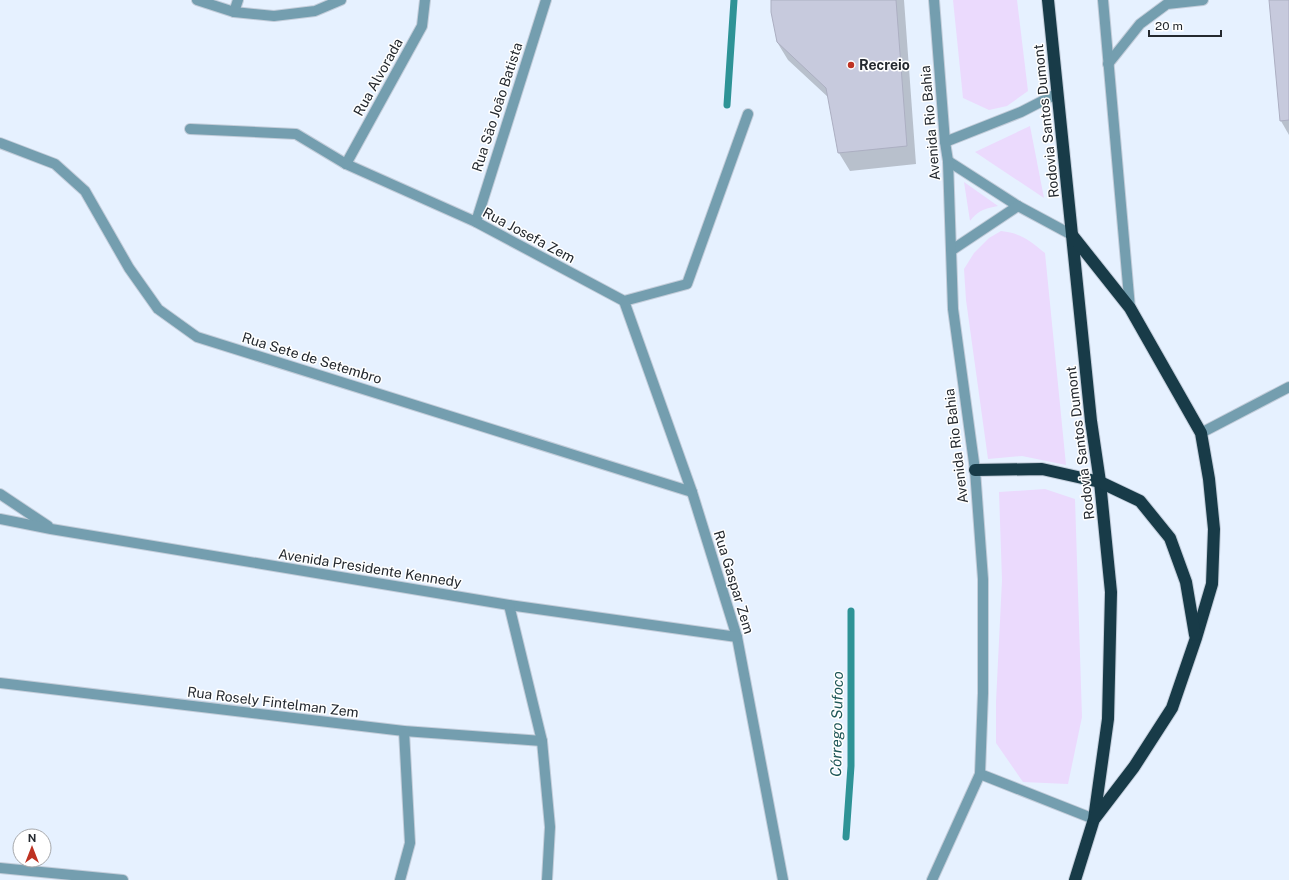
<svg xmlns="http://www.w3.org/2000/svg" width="1289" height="880" font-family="'Public Sans',sans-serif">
<rect width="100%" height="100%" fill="#e6f1ff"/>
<g fill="#ebdafd">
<polygon points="953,0 1017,0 1028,91 1007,106 989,110 963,98"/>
<polygon points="1030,126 1044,198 975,152"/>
<path d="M 964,182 L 998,206 C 984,209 979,210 970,221 Z"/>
<path d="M 1001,231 C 1021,233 1030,241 1045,253 L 1066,465 L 1022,456 L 988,459 L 966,300 L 964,269 L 974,253 L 989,238 Z"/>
<polygon points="1045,489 1075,499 1082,717 1068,784 1023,782 996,743 996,702 1002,580 999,492"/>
</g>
<g fill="#0003">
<polygon points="772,0 904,0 916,164 850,171 839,153 829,98 788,60 777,42"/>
<polygon points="1270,0 1289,0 1289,135 1281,121"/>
</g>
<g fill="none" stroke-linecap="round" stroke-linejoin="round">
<g stroke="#2e9396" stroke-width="7">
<polyline points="727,105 734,0"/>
<polyline points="846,837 851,766 851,611"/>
</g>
</g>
<g fill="#c7cadd" stroke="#acafc2">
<polygon points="771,0 896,0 907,146 838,153 826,88 777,42 771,12"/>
<polygon points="1269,0 1289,0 1289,120 1280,121"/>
</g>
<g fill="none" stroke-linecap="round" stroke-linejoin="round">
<defs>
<g id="lane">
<polyline points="1103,0 1130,308"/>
<polyline points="1108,64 1140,24 1167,4 1203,0"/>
</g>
<g id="street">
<polyline points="197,0 234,12 274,16 315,11 341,0"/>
<polyline points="234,12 238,0"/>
<polyline points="190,129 296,134 346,164 476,222 624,301 687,284 748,114"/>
<polyline points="945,142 1021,112 1058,93"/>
<polyline points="0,143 55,164 85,191 129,268 158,309 197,337 692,492"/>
<polyline points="948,161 1018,206 1072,235"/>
<polyline points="346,164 422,26 425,0"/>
<polyline points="476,222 546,0"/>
<polyline points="952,250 1018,206"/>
<polyline points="624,301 692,492 737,637 783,880"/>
<polyline points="1201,433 1289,387"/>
<polyline points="0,494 48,526"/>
<polyline points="0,519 51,529 509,605 737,637"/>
<polyline points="509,605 542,741 550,827 547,880"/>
<polyline points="0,683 404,731 542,741"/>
<polyline points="980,774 1094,819"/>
<polyline points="0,868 123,880"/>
<polyline points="400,880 410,843 404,731"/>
<polyline points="932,880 980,774 983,693 983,579 975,470 953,309 948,161 945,142 934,0"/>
</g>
<g id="highway">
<polyline points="1048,0 1091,421 1100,482 1111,592 1108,719 1094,819 1075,880"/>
<polyline points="1072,235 1130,308 1201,433 1209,479 1214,529 1212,584 1196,638 1172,708 1134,767 1095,818"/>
<polyline points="975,470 1042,469 1100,482 1140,501 1170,538 1186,582 1195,635"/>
</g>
</defs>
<use href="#lane" stroke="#c3cdda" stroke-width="12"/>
<use href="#street" stroke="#c3cdda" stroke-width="12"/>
<use href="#highway" stroke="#c3cdda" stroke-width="14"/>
<use href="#lane" stroke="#749eaf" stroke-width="10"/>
<use href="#street" stroke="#749eaf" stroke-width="10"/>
<use href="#highway" stroke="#183b48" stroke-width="12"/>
</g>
<circle fill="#be3222" stroke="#fff" stroke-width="1.5" cx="851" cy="65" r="4"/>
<g text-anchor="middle" stroke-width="3" stroke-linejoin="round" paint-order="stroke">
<g font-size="14" font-weight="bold" fill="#24292f" stroke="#fff" text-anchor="start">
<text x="859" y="70">Recreio</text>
</g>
<g font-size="14" fill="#24292f" stroke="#fff">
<text transform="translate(378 77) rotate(-61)" y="5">Rua Alvorada</text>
<text transform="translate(497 107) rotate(-72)" y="5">Rua São João Batista</text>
<text transform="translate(1046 121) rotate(-96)" y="5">Rodovia Santos Dumont</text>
<text transform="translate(930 123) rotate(-95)" y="5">Avenida Rio Bahia</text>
<text transform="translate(529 235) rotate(28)" y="5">Rua Josefa Zem</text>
<text transform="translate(312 358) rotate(17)" y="5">Rua Sete de Setembro</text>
<text transform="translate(1080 443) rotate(-97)" y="5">Rodovia Santos Dumont</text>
<text transform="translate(956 446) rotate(-97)" y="5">Avenida Rio Bahia</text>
<text transform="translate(370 568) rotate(9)" y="5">Avenida Presidente Kennedy</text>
<text transform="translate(734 582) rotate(73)" y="5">Rua Gaspar Zem</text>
<text transform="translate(273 702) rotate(7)" y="5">Rua Rosely Fintelman Zem</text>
</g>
<g font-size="15" font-style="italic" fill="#1f5758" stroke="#fff">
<text transform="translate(837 724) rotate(-89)" y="5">Córrego Sufoco</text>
</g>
</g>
<g transform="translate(32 848)"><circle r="19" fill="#ffffff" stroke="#a7a9ac"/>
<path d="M0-3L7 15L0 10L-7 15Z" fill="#be3222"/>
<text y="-6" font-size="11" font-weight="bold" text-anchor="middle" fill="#24292f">N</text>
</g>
<path d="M1149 30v6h72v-6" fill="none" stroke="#24292f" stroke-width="2"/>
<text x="1155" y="30" font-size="12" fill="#24292f" stroke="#ffffff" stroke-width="3" paint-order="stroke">20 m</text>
</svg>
